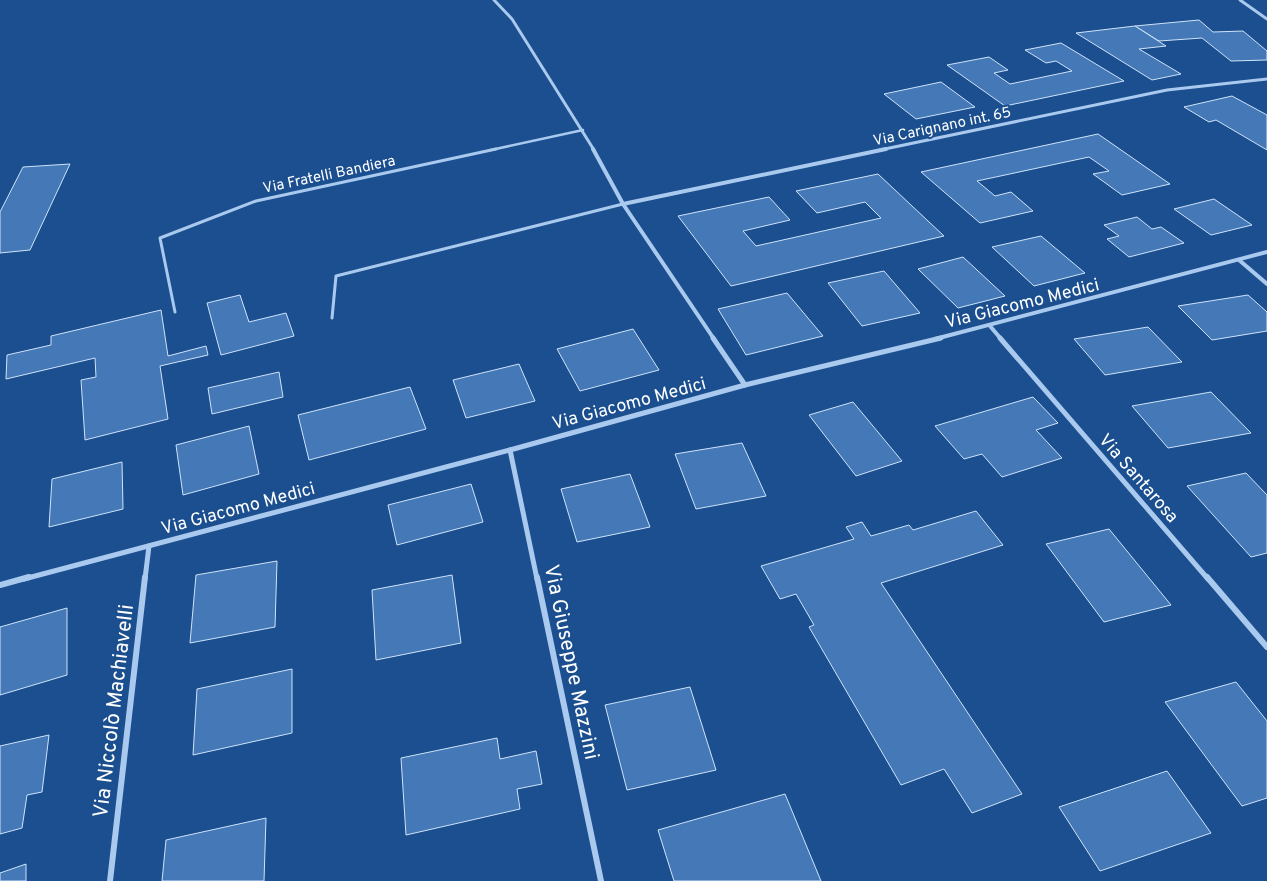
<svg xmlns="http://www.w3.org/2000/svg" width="1267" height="881" font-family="Overpass,sans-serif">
<rect width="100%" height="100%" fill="#1b4f8f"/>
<g fill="#4478b7" stroke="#cfe3fa">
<polygon points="1199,20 1213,32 1243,31 1267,51 1267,60 1231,61 1202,38 1159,41 1135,26"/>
<polygon points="1135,26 1166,46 1139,49 1181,74 1152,80 1076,33"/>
<polygon points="1061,43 1124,81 1005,106 947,65 989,57 1008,70 994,73 1010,84 1072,71 1056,61 1046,63 1025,50"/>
<polygon points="941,82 975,107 916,119 884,94"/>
<polygon points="1232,96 1267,115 1267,150 1216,120 1209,122 1184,107"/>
<polygon points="1098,134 1170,184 1122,195 1093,174 1109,171 1089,157 977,181 995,196 1011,192 1033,211 980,223 921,172"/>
<polygon points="70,164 30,250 0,253 0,212 23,167"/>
<polygon points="878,174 944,236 731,286 678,216 769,197 790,220 743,231 756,246 881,218 865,202 817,213 796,191"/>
<polygon points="1214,199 1252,225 1211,235 1174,209"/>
<polygon points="1137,217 1152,229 1161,227 1184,243 1129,257 1107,239 1119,236 1104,225"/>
<polygon points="1041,236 1085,273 1034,286 992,247"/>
<polygon points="963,257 1005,296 958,308 918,269"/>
<polygon points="884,271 920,313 862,326 828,283"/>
<polygon points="787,293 823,336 746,355 718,309"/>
<polygon points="240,295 249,322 286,313 294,336 221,355 207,303"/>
<polygon points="1248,295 1267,312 1267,331 1212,340 1178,306"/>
<polygon points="161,310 168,356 206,346 208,355 160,366 168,419 85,440 81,380 96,377 95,358 6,379 7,355 51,345 51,336"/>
<polygon points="1148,327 1182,362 1105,375 1074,339"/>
<polygon points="633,329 659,370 580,391 557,349"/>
<polygon points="519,364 535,401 466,418 453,380"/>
<polygon points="279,372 283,397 212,414 208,388"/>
<polygon points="410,387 426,429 309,460 298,415"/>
<polygon points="1211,392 1251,433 1168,448 1132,406"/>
<polygon points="1033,397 1058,423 1036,430 1062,458 1002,477 982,454 964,459 935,426"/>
<polygon points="853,402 902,461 856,476 809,415"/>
<polygon points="249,426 259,474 183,495 176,445"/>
<polygon points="742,443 766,496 696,509 675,454"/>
<polygon points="122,462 123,509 49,527 52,479"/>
<polygon points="1246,473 1267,495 1267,553 1251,557 1187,486"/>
<polygon points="630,474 650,527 577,542 561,489"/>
<polygon points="471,484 483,522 397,545 388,505"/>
<polygon points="976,511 1003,545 881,583 1022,794 972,813 944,769 901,785 809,627 814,625 796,594 780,599 761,566 854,539 846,527 862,522 871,536 909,525 913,530"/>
<polygon points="1109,529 1171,605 1104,622 1046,544"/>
<polygon points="277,561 275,627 190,643 196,575"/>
<polygon points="452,575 461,643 376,660 372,590"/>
<polygon points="67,608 67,675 0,695 0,627"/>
<polygon points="292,669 292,733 193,755 197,689"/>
<polygon points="1236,682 1267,721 1267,798 1242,806 1165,702"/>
<polygon points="690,687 716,770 627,790 605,705"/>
<polygon points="49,735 42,792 27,795 22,828 0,834 0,746"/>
<polygon points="497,738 500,759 536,751 542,784 517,789 520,809 406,835 401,758"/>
<polygon points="1167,771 1211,833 1100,871 1059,807"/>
<polygon points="785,794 821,881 674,881 658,830"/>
<polygon points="266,818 264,881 162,881 166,840"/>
<polygon points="26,864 26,881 0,881 0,873"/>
</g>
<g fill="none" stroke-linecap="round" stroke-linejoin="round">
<polyline stroke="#a9c9ee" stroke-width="2.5" points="491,150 583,130"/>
<g stroke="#a9c9ee" stroke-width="3">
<polyline points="175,312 160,238 256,201 496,149"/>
<polyline points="332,318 336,276 623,204"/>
</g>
<g stroke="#a9c9ee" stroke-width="3">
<polyline points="494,0 512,19 594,150"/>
<polyline points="1240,0 1267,19"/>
<polyline points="880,150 1167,90 1267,79"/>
</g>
<g stroke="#a9c9ee" stroke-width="4">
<polyline points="593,149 623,204 714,339"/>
<polyline points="623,204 886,149"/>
<polyline points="1239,260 1267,284"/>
<polyline points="990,326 1001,339"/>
<polyline points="935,339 1267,252"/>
</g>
<g stroke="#a9c9ee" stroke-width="5">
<polyline points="713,338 745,385"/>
<polyline points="1000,338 1208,579"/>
<polyline points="510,450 537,579"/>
<polyline points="24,579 510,450 745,385 941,338"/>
<polyline points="145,579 149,546"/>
</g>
<g stroke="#a9c9ee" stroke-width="6">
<polyline points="537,577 601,881"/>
<polyline points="1207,577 1267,647"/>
<polyline points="0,585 29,577"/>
<polyline points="110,881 145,577"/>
</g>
</g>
<g text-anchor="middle" stroke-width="4" stroke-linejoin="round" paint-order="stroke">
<g font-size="15" fill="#fff" stroke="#1b4f8f">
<text transform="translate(942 126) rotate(-12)" y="5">Via Carignano int. 65</text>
<text transform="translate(329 174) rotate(-12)" y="5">Via Fratelli Bandiera</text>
</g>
<g font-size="18" fill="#fff" stroke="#1b4f8f">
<text transform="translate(1022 303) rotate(-14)" y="6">Via Giacomo Medici</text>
<text transform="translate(629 403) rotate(-15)" y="6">Via Giacomo Medici</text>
<text transform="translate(1139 478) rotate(49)" y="6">Via Santarosa</text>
<text transform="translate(238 508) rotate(-15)" y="6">Via Giacomo Medici</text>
</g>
<g font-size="21" fill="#fff" stroke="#1b4f8f">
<text transform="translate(572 662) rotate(78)" y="7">Via Giuseppe Mazzini</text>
<text transform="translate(113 711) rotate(-83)" y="7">Via Niccolò Machiavelli</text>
</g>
</g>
</svg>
